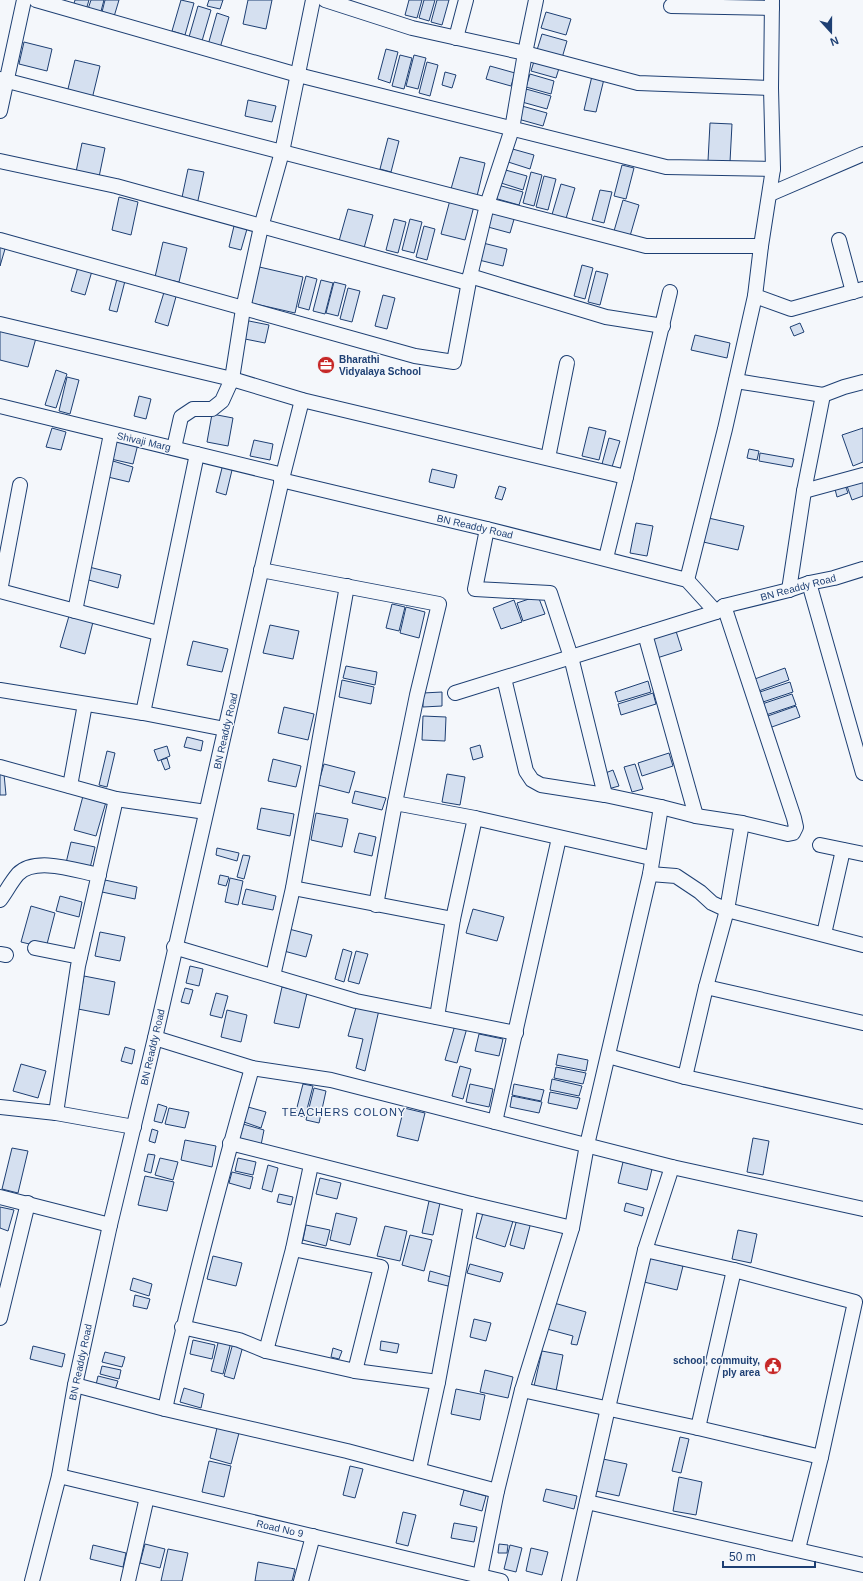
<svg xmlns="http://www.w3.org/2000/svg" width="863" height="1581" font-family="Arial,sans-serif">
<rect width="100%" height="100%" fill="#f4f7fb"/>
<g fill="#d5e0f0" stroke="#1d3f73">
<polygon points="75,0 89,0 86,10 73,7"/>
<polygon points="91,0 104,0 100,15 87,12"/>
<polygon points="105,0 119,0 113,20 101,16"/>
<polygon points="181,0 194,3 185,35 172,31"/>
<polygon points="209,0 223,0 220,9 207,6"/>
<polygon points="248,0 272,0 266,29 243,24"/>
<polygon points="409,0 422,0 417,18 405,15"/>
<polygon points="424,0 435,0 429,21 419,18"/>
<polygon points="437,0 449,0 442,25 431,22"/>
<polygon points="198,6 211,10 202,41 189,37"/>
<polygon points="546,12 571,19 566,35 541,28"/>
<polygon points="217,13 229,17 220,48 208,45"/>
<polygon points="542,34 567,41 562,58 537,50"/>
<polygon points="24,42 52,49 47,71 19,64"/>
<polygon points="386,49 398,52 390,83 378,79"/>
<polygon points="400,55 412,58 404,89 392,86"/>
<polygon points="414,55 426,58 418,89 406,86"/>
<polygon points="535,58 560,65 556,78 531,71"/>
<polygon points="75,60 100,66 92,99 67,93"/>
<polygon points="427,62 438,65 430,96 419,93"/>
<polygon points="490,66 515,73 511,86 486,79"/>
<polygon points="445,72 456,75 452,88 442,85"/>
<polygon points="530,74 554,81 551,94 526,87"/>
<polygon points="592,76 604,79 596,112 584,110"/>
<polygon points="526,89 551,96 547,109 522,102"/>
<polygon points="248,100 276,106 272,122 245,116"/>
<polygon points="522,106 547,113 543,126 518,119"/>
<polygon points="710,123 732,124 730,162 708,161"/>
<polygon points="388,138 399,141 391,172 380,169"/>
<polygon points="82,143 105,148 99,177 76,172"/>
<polygon points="509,148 534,155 530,169 505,161"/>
<polygon points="460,157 485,163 477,196 451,189"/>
<polygon points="622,165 634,168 626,199 614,196"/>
<polygon points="188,169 204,172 197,205 181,202"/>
<polygon points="502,169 527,176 523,190 498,182"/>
<polygon points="531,172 542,175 534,206 523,203"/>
<polygon points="544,176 556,179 548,210 536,207"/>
<polygon points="561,184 575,188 565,222 551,218"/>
<polygon points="498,185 523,192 519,205 494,198"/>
<polygon points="600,190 612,192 604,223 592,220"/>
<polygon points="119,197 138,202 131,235 112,230"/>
<polygon points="450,200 474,206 465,240 441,234"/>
<polygon points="623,200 639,205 630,236 614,231"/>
<polygon points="348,209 373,215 364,248 339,241"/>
<polygon points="493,210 515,216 510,233 488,227"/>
<polygon points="394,219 406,222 398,253 386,250"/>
<polygon points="410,219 422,222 414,253 402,250"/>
<polygon points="234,226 247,229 241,250 229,247"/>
<polygon points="424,226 435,229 427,260 416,257"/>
<polygon points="163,242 187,248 179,282 155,277"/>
<polygon points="483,243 507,249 503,266 479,260"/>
<polygon points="0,247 5,249 0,266"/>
<polygon points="582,265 593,268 585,299 574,296"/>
<polygon points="255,266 303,277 295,313 247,302"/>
<polygon points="78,267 92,271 85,295 71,291"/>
<polygon points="596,271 608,274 600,305 588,302"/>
<polygon points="306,276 317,279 309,310 298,307"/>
<polygon points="117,279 125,281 117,312 109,310"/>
<polygon points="321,280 333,283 325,314 313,311"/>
<polygon points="334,282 346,285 338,316 326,313"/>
<polygon points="348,288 360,291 352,322 340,319"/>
<polygon points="165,289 177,293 168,326 155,322"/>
<polygon points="383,295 395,298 387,329 375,326"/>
<polygon points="244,320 269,325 265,343 240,338"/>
<polygon points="800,323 804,332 794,336 790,327"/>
<polygon points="0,329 36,338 28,367 0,360"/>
<polygon points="695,335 730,343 727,358 691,350"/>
<polygon points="56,370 67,374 56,408 45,405"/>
<polygon points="67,377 79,380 70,414 59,411"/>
<polygon points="139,396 151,399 146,419 134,416"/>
<polygon points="212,414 233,418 228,446 207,442"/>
<polygon points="589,427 606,431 599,460 582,456"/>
<polygon points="52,428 66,432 61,450 46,447"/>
<polygon points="863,428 863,462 853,466 842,435"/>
<polygon points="116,438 138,444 133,464 111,459"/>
<polygon points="609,438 620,441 612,467 602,464"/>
<polygon points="254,440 273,444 270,460 250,456"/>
<polygon points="749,449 759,451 757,460 747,458"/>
<polygon points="760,453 794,459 792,467 759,461"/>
<polygon points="113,461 133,467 129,482 108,477"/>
<polygon points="223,464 233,466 226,495 216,492"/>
<polygon points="432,469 457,475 454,488 429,482"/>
<polygon points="863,481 863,496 852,500 847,486"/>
<polygon points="845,485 848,493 837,497 835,489"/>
<polygon points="499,486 506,488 502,500 495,498"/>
<polygon points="704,517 744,526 738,550 699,541"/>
<polygon points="636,523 653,526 647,556 630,553"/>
<polygon points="89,567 121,575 118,588 85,579"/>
<polygon points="538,596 545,614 523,621 517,603"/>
<polygon points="514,600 522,622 501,629 493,608"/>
<polygon points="392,604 405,607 399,631 386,628"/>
<polygon points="406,607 425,612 419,638 400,633"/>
<polygon points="69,616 93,622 85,654 60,647"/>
<polygon points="270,625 299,631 293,659 263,653"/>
<polygon points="675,628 682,650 657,658 650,635"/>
<polygon points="193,641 228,649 222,672 187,665"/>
<polygon points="346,666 377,672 375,685 343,678"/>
<polygon points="785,668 789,680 756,692 752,680"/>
<polygon points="342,680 374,687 371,704 339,697"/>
<polygon points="648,681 651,692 618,702 615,692"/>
<polygon points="790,682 793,692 760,703 757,693"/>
<polygon points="442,692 442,706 423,707 423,693"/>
<polygon points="653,693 656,704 621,715 618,704"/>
<polygon points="792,694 796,705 766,715 762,704"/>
<polygon points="796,706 800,717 769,728 765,717"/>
<polygon points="284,707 314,714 308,740 278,733"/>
<polygon points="423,716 446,717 445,741 422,740"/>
<polygon points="187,737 203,741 201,751 184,747"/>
<polygon points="480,745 483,757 473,760 470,748"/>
<polygon points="167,746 170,756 158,761 154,750"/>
<polygon points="107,751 115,753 107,787 99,785"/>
<polygon points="669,753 673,766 642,776 638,763"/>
<polygon points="167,758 170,768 165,770 161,760"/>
<polygon points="273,759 301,766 296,787 268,781"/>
<polygon points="324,764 355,772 349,793 318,785"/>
<polygon points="635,764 643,789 632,792 624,767"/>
<polygon points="613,770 619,786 608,789 603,774"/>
<polygon points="0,774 4,774 6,795 0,795"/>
<polygon points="447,774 465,777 460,805 442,802"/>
<polygon points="355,791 386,798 382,810 352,803"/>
<polygon points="83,796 106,802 96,836 74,830"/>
<polygon points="261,808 294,814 290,836 257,829"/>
<polygon points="316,813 348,819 342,847 311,840"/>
<polygon points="359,833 376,837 372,856 354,852"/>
<polygon points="71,842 95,847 90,868 66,863"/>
<polygon points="217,848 239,853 237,861 216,855"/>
<polygon points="243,855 250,856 244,879 237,877"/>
<polygon points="220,875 229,877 226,886 218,884"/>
<polygon points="230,878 243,881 238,905 225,902"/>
<polygon points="105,880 137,887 135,899 102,892"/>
<polygon points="246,889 276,896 273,910 242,904"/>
<polygon points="60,896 82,902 79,917 56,911"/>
<polygon points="31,906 55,913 46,948 21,942"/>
<polygon points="473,909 504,917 497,941 466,933"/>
<polygon points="289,929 312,935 306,957 284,951"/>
<polygon points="100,932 125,937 120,961 95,956"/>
<polygon points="343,949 352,952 344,982 335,979"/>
<polygon points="356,951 368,954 359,984 348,981"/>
<polygon points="190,966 203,969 199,986 186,983"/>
<polygon points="84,976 115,982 109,1015 78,1009"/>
<polygon points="282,987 307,993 299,1028 274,1023"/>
<polygon points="185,988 193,990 189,1004 181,1002"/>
<polygon points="216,993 228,996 222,1018 210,1015"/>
<polygon points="357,1004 379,1010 365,1071 356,1068 363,1039 348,1036"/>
<polygon points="227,1010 247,1015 241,1042 221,1037"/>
<polygon points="455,1025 467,1028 457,1063 445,1060"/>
<polygon points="479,1034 503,1039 499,1056 475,1051"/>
<polygon points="125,1047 135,1050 132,1064 121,1061"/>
<polygon points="558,1054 588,1060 586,1071 556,1065"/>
<polygon points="21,1064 46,1071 38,1098 13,1091"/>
<polygon points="460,1066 471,1069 463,1099 452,1096"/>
<polygon points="556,1067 586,1073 583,1084 554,1078"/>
<polygon points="552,1079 582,1086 579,1096 550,1090"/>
<polygon points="303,1084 313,1086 305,1117 295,1115"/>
<polygon points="470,1084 493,1089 489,1107 466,1102"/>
<polygon points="514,1084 544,1090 541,1101 512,1095"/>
<polygon points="314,1088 326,1091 319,1123 306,1120"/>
<polygon points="550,1092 580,1098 577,1109 548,1103"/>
<polygon points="512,1096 542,1102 539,1113 510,1107"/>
<polygon points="158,1104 167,1107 162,1123 154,1121"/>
<polygon points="248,1107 266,1112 261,1128 244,1122"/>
<polygon points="169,1108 189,1112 185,1128 165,1124"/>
<polygon points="404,1108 425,1113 418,1141 397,1136"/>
<polygon points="243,1124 264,1130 261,1145 239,1139"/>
<polygon points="152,1129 158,1131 155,1143 149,1141"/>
<polygon points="753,1138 769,1141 763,1175 747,1172"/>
<polygon points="185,1140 216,1146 212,1167 181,1160"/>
<polygon points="12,1148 28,1151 18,1193 2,1189"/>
<polygon points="148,1154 155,1155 151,1173 144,1171"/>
<polygon points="160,1158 178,1162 173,1180 155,1175"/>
<polygon points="238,1158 256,1162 253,1175 235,1171"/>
<polygon points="623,1162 652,1169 647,1190 618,1183"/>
<polygon points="268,1165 278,1168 272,1192 262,1189"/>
<polygon points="232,1172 253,1177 250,1189 229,1183"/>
<polygon points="145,1176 174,1182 167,1211 138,1205"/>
<polygon points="320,1178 341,1183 337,1199 316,1194"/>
<polygon points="279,1194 293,1197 291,1205 277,1202"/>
<polygon points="429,1201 440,1203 433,1235 422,1233"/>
<polygon points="626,1203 644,1208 642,1216 624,1211"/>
<polygon points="0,1207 14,1210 8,1231 0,1228"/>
<polygon points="336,1213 357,1218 350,1245 330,1240"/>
<polygon points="483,1213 513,1221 505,1247 476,1238"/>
<polygon points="517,1219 531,1222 524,1249 510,1245"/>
<polygon points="306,1225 330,1230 326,1246 303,1240"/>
<polygon points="385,1226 407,1231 400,1261 377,1256"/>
<polygon points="738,1230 757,1234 751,1263 732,1259"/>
<polygon points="410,1235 432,1240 424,1271 402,1265"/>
<polygon points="213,1256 242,1263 236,1286 207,1279"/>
<polygon points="650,1258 683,1266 677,1290 644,1282"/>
<polygon points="470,1264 503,1273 500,1282 467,1273"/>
<polygon points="430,1271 451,1277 448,1286 428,1281"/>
<polygon points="133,1278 152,1284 149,1296 130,1290"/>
<polygon points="135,1295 150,1299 147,1309 133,1306"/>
<polygon points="554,1303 586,1312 577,1345 571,1344 573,1336 547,1329"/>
<polygon points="474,1319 491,1323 486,1341 470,1337"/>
<polygon points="219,1339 231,1342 223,1374 211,1371"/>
<polygon points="193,1340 215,1345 212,1359 190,1354"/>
<polygon points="381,1341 399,1344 397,1353 380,1350"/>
<polygon points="233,1343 243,1346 234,1379 224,1376"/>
<polygon points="33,1346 65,1354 62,1367 30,1359"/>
<polygon points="333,1348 342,1351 339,1359 331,1357"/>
<polygon points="542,1351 563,1355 556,1391 534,1386"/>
<polygon points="105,1352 125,1357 122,1367 102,1362"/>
<polygon points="102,1366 121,1370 119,1379 100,1374"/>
<polygon points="485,1370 513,1377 508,1398 480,1392"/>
<polygon points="98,1376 118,1381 115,1390 96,1385"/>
<polygon points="184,1388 204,1394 201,1408 180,1402"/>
<polygon points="456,1389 485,1395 480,1420 451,1414"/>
<polygon points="217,1428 239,1433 231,1464 210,1458"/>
<polygon points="680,1437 689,1439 681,1473 672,1471"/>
<polygon points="603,1459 627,1464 619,1496 596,1491"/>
<polygon points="209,1461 231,1466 224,1497 202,1492"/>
<polygon points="350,1466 363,1469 355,1498 343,1495"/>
<polygon points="679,1477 702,1482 696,1515 673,1511"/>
<polygon points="546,1489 577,1496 574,1509 543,1501"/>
<polygon points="464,1490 486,1496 482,1511 460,1505"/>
<polygon points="403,1512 416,1515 408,1546 396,1543"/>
<polygon points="454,1523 477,1527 474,1542 451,1538"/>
<polygon points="145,1544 165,1549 160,1568 140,1563"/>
<polygon points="499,1544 508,1545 507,1553 498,1553"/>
<polygon points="93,1545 126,1553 123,1567 90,1559"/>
<polygon points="510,1545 522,1548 516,1572 504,1569"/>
<polygon points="531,1548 548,1552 542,1575 526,1571"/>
<polygon points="168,1549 188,1553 182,1581 161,1581"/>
<polygon points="258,1562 295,1569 292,1581 255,1581"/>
</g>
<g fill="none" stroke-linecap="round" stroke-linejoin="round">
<defs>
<g id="minor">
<polyline points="36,0 298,75 666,167 773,169"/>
<polyline points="325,0 412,28 525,53 638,83 771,88"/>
<polyline points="536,0 525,53 512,129 487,205 470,276 606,317 663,326"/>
<polyline points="671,6 772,8"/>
<polyline points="456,38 466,0"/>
<polyline points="0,79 646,246 761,246"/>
<polyline points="0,111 24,0"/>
<polyline points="0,161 116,186 468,283"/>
<polyline points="770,194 863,154"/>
<polyline points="0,240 415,356 454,362 470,276"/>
<polyline points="839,240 853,292"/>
<polyline points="755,296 791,309 863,289"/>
<polyline points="0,324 232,379 302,400 626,477 606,558"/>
<polyline points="736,381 823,395"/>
<polyline points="0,406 283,475 155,1038 110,1225 75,1385 59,1476 32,1581"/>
<polyline points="174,448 181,417 193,409 212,409 222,401 232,379 243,309 261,227 282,152 313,0"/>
<polyline points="548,458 567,363"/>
<polyline points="283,475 302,400"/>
<polyline points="626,477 670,292"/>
<polyline points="281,480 487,529 687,580 716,612"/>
<polyline points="804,491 863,475"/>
<polyline points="487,529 475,589 550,593 571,657 605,795"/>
<polyline points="261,570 439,604 417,695 395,803"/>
<polyline points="687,580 725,429 755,296 761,246 773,169 771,88 772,0"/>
<polyline points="809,583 863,773"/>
<polyline points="789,590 804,491 823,395 844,387 863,382"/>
<polyline points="0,591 158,633"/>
<polyline points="0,591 20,485"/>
<polyline points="75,611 111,434"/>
<polyline points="645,634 696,816"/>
<polyline points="504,678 526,771 532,780 541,785 605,795 661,807 696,816 742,823 788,834 793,833 796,827 794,818 724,606"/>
<polyline points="0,690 143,713 225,729"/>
<polyline points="455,693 716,612 724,606 789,590 809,583 834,578 863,569"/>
<polyline points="143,713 197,454"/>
<polyline points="0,767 116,799 206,812"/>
<polyline points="70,786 85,704"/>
<polyline points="820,845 863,854"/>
<polyline points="650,874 676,876 700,892 712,903 727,910 863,945"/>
<polyline points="293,888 453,919"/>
<path d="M 0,900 C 6,892 11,882 18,874 C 36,856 77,871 99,875"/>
<polyline points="376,905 395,803 475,818"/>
<polyline points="824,934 843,850"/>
<polyline points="174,947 356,1001 516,1033"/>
<polyline points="35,948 80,957"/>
<polyline points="0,954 6,955"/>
<polyline points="273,976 293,888 347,586"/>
<polyline points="706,987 863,1023"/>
<polyline points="437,1017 453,919 475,818 651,858"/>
<polyline points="155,1038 252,1068 331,1080 672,1167 863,1209"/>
<polyline points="608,1056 685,1077 863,1117"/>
<polyline points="685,1077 706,987 727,910 742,823"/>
<polyline points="0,1107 56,1113 134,1127"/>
<polyline points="56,1113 78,966 116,799"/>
<polyline points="495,1122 559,838"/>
<polyline points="230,1143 471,1204 572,1228"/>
<polyline points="0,1197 110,1225"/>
<polyline points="293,1249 381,1267 355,1371"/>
<polyline points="645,1250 734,1270 855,1302 821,1457"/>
<polyline points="0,1318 28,1203"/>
<polyline points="182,1327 239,1340 266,1351 355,1371 438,1382"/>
<polyline points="266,1351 293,1249 311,1165"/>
<polyline points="75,1385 165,1409 347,1451 497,1491"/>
<polyline points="522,1390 698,1428 821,1457 798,1549"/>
<path d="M 165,1409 C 190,1294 220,1181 252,1068"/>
<polyline points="698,1428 734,1270"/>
<polyline points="419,1469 438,1382 471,1204"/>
<polyline points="59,1476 501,1581"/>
<polyline points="587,1502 863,1565"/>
<polyline points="480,1576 497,1491 522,1390 572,1228 587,1145 650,874 661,807"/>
<polyline points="128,1581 147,1497"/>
<polyline points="301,1581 313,1536"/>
<polyline points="569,1581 608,1408 645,1250 672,1167"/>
</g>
</defs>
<use href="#minor" stroke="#1d3f73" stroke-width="16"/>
<use href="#minor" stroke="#f4f7fb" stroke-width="14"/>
</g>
<defs>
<symbol id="office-disc" viewBox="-11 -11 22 22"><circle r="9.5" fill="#c62828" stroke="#f4f7fb"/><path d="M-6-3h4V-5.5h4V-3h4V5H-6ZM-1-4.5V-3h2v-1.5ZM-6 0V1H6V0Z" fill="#fff"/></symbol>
<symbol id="civic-disc" viewBox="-11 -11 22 22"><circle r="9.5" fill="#c62828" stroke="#f4f7fb"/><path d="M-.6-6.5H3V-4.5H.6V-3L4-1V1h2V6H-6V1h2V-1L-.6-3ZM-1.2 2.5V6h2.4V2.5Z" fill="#fff"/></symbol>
</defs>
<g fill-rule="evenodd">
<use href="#office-disc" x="316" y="355" width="20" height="20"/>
<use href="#civic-disc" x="763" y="1356" width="20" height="20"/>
</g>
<g text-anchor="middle" stroke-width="3" stroke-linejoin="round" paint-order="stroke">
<g font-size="10" font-weight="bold" fill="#1d3f73" stroke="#f4f7fb" text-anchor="start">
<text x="339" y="363">Bharathi<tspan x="339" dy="12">Vidyalaya School</tspan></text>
<text x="760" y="1364" text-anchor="end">school, commuity,<tspan x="760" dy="12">ply area</tspan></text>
</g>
<g font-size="10" fill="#1d3f73" stroke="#f4f7fb">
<text transform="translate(144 441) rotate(13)" y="4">Shivaji Marg</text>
<text transform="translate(475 526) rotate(13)" y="4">BN Readdy Road</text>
<text transform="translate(798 587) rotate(-15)" y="4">BN Readdy Road</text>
<text transform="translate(225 731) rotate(-77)" y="4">BN Readdy Road</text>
<text transform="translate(152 1047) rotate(-77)" y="4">BN Readdy Road</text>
<text transform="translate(80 1362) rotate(-78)" y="4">BN Readdy Road</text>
<text transform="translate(280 1528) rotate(13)" y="4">Road No 9</text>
</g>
<g font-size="11" letter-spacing="1" fill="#1d3f73" stroke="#f4f7fb">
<text x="344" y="1116">TEACHERS COLONY</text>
</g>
</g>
<g transform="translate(831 32) rotate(159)" stroke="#f4f7fb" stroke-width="3" paint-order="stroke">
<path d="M0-3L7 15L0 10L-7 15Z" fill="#1d3f73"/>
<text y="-6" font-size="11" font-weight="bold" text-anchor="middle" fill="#1d3f73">N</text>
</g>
<path d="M723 1561v6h92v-6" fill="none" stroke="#1d3f73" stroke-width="2"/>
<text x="729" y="1561" font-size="12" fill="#1d3f73" stroke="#f4f7fb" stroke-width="3" paint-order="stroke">50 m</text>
</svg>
